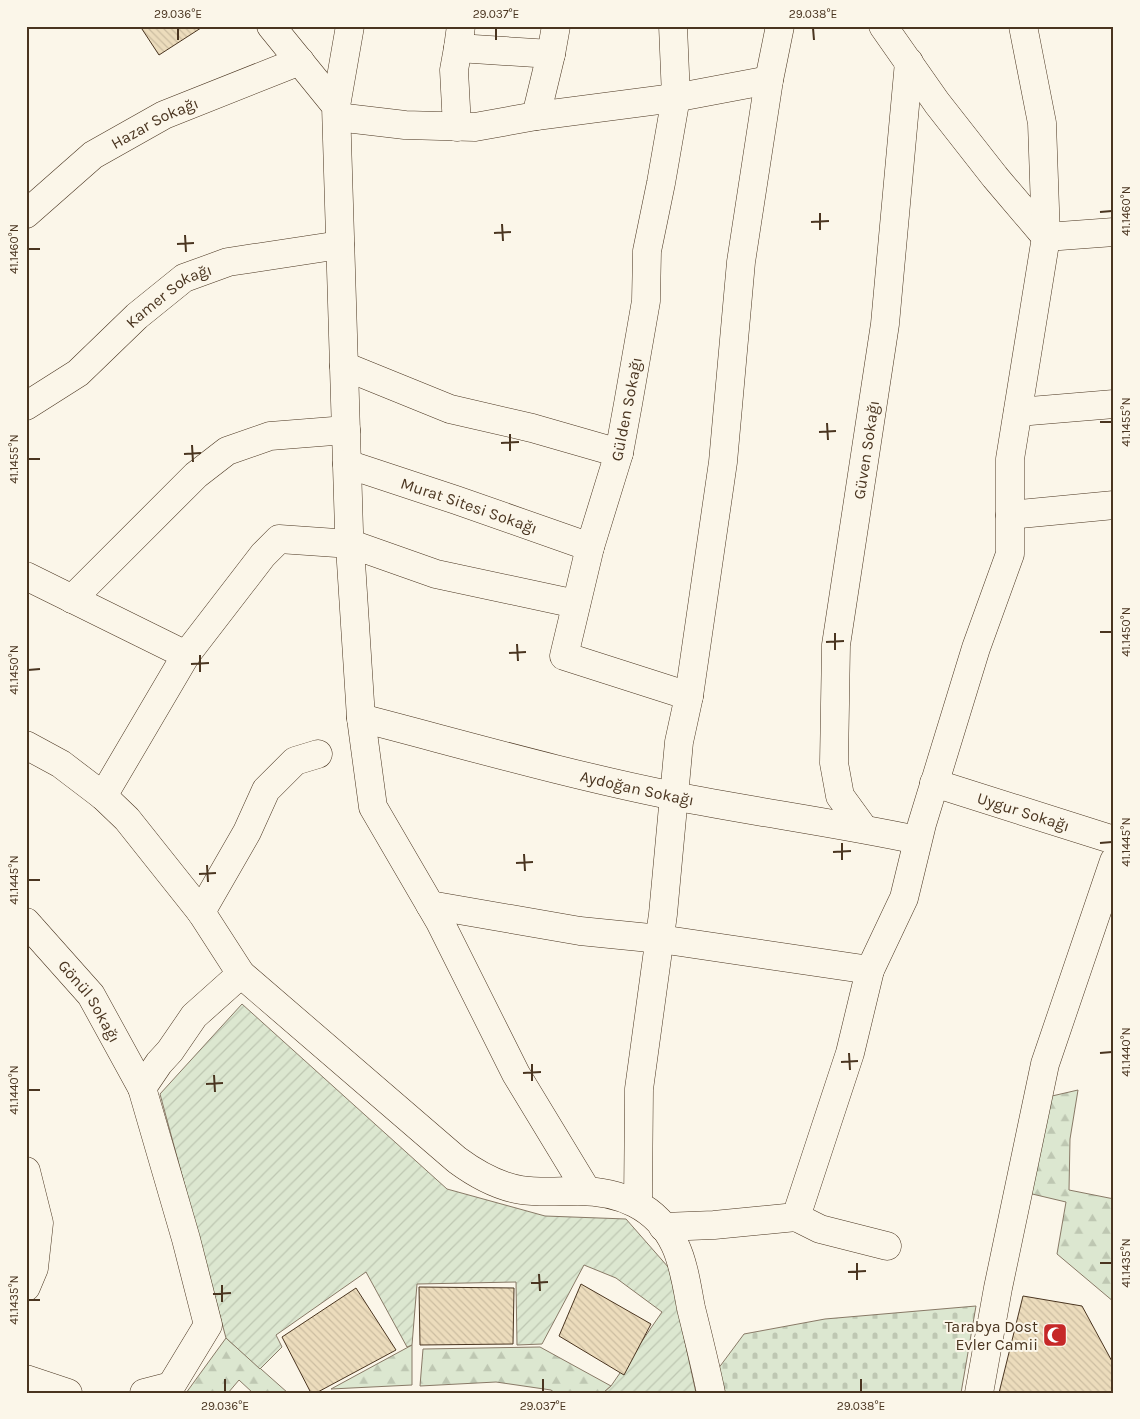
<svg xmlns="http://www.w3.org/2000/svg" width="1140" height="1419" font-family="Karla,sans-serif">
<defs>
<pattern id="forest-firs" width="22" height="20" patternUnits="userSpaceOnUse" patternTransform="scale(1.25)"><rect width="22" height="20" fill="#dce7d0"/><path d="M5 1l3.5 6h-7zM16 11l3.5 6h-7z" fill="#bec7b2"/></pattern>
<pattern id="cemetery-stones" width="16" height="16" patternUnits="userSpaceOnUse" patternTransform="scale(1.25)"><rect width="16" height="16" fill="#dce7d0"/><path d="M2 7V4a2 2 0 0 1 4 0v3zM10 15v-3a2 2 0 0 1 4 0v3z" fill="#bec7b2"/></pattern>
<pattern id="garden-furrows" width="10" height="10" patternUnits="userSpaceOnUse" patternTransform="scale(1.25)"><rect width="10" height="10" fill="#dce7d0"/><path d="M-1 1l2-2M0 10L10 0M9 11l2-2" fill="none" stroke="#bec7b2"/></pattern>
<pattern id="building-back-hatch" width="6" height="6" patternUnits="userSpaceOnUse" patternTransform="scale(1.25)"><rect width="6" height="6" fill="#ecdcbc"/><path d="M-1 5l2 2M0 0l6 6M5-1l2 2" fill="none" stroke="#ccbda1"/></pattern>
</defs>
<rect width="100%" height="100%" fill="#fbf6e9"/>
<g fill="url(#forest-firs)" stroke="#887966">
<polygon points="1078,1090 1070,1139 1069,1190 1114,1199 1114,1302 1057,1254 1066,1202 1028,1193 1039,1099"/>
<polygon points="226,1338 288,1393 253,1393 239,1380 228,1393 186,1393"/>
<polygon points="412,1345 412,1385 331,1389"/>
<polygon points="540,1347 611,1386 603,1393 555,1393 551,1390 496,1382 420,1386 423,1349"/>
</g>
<polygon fill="url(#cemetery-stones)" stroke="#887966" points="976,1306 961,1393 719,1393 715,1373 744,1334 825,1319"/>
<polygon fill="url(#garden-furrows)" stroke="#887966" points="242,1004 447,1189 545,1216 626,1219 669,1268 696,1393 603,1393 611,1386 662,1312 616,1278 584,1265 542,1344 517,1345 516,1282 417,1284 412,1345 407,1347 366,1272 276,1335 282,1347 260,1369 226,1338 160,1094"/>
<g fill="url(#building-back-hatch)" stroke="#4a3520">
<polygon points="140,26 204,26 159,55"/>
<polygon points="581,1284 651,1324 624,1375 559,1336"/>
<polygon points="419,1287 514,1288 513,1344 420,1345"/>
<polygon points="356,1288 396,1350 316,1393 311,1393 282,1337"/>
<polygon points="1023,1296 1082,1306 1114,1365 1114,1393 999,1393"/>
</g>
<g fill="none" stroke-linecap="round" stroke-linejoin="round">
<defs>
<g id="minor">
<polyline points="271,26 336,106 349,531 361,718 373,807 440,922 516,1074 587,1191"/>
<polyline points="461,26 458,48 551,54 536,116"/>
<polyline points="673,26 676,97 661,183 647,251 646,301 628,404 619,453 590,547 564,656 689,696"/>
<polyline points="883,26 937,103 995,177 1046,237 1114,232"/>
<polyline points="551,54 556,26"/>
<polyline points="336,106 350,26"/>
<polyline points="337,117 405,125 475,127 536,116 674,98 769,80"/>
<polyline points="457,127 454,70 458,48"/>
<path id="s1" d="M 26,214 L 93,155 L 164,115 L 300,61"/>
<polyline points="344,366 450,409 532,428 619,453"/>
<path id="s2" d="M 26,406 L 78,373 L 137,316 L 184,278 L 228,262 L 340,245"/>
<polyline points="1018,412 1114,404"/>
<path id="s3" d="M 347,464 L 456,500 L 590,547"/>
<polyline points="1010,515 1114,505"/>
<polyline points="26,576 186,655 103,796"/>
<polyline points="72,599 196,475 227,451 270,436 346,430"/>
<polyline points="186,655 263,555 279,539 351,544 436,574 576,604"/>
<path id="s4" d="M 361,718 C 465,745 569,775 674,796 C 755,812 837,823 917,840"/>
<path id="s5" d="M 934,783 L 1114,840"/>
<path id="s6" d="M 864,829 L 840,796 L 834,763 L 836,645 L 885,324 L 909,62"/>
<polyline points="430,905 580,931 660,939 870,970"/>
<polyline points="201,912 247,832 266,790 295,761 318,754"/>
<path id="s7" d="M 26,922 L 91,995 L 142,1088 L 186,1239 L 208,1325 L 171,1386 L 144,1393"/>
<polyline points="142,1088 159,1063 170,1051 194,1016 241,974"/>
<polyline points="26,1171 39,1223 34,1268 26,1287"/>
<polyline points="638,1204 639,1089 663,914 679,742 689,696 723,462 741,262 769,80 780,26"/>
<polyline points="796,1217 820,1229 887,1246"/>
<polyline points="663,1227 714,1225 796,1217 850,1053 870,970 904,898 922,824 976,648 1010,554 1010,459 1046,237 1042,123 1023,26"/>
<polyline points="26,1379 68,1393"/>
<polyline points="979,1393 998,1288 1045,1064 1114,861"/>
</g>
<path id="major" d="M 26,745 L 61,764 L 103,796 L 127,819 L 201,912 L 241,974 L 457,1160 C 476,1174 497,1186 521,1190 C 540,1193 560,1191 578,1191 C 619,1191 657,1206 675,1245 C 684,1264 687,1287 691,1308 C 698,1336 705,1364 711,1393"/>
</defs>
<use href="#minor" stroke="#4a3520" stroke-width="29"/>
<use href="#major" stroke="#4a3520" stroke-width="29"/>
<use href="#minor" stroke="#fbf6e9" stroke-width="28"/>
<use href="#major" stroke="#fbf6e9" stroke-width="28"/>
</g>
<path fill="none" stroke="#4a3520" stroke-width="2" d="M 178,28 L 178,40M 496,28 L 496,40M 813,28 L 814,40M 1100,212 L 1112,211M 820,213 L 820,230M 811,222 L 829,221M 502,224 L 503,241M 494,233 L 511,232M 185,235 L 186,252M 177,244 L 194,243M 28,249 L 40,249M 1100,422 L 1112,422M 827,423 L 828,440M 819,432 L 836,431M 510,434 L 510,451M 501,443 L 519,442M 192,445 L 193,462M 184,454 L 201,453M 28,459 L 40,459M 1100,632 L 1112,632M 835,633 L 835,650M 826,642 L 844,641M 517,644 L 518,661M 509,653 L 526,652M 200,655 L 200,672M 191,664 L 209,663M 28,670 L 40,669M 842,843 L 842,860M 1100,843 L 1112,842M 833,852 L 851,851M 524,854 L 525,871M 516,863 L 533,862M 207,865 L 208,882M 199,874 L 216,873M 28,880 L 40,880M 849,1053 L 850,1070M 1100,1053 L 1112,1052M 841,1062 L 858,1061M 532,1064 L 532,1081M 523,1073 L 541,1072M 214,1075 L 215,1092M 206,1084 L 223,1083M 28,1090 L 40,1090M 857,1263 L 857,1280M 1100,1263 L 1112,1263M 848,1272 L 866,1271M 539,1274 L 540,1291M 531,1283 L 548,1282M 222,1285 L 222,1302M 213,1294 L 231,1293M 28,1300 L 40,1300M 225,1379 L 225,1392M 543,1379 L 543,1392M 861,1379 L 861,1392"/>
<defs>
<symbol id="mosque-square" viewBox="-11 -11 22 22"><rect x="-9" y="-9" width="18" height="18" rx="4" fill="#c62828" stroke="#fbf6e9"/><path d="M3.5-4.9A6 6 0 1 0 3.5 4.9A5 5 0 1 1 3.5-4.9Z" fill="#fff"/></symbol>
</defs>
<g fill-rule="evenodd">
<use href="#mosque-square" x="1041" y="1321" width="28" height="28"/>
</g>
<g text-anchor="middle" stroke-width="4" stroke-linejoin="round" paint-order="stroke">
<g font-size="16" fill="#4a3520" stroke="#fbf6e9">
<text dy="6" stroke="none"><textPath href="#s1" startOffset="159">Hazar Sokağı</textPath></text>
<text dy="6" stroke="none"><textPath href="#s2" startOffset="182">Kamer Sokağı</textPath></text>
<text transform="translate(626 409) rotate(-79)" y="6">Gülden Sokağı</text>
<text dy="6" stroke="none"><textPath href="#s6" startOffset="390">Güven Sokağı</textPath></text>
<text dy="6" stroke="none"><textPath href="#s3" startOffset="129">Murat Sitesi Sokağı</textPath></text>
<text dy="6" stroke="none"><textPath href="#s4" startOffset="285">Aydoğan Sokağı</textPath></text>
<text dy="6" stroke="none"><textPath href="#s5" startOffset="94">Uygur Sokağı</textPath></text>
<text dy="6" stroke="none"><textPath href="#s7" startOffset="102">Gönül Sokağı</textPath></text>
</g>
<g font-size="16" fill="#4a3520" stroke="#fbf6e9" text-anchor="end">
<text x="1038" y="1332">Tarabya Dost<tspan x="1038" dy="18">Evler Camii</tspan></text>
</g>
</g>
<rect width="1140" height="1419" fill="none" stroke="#fbf6e9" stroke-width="55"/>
<rect x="28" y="28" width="1084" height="1364" fill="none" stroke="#4a3520" stroke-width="2"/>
<g font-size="12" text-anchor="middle" fill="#4a3520">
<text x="178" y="18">29.036°E</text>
<text x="496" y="18">29.037°E</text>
<text x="813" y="18">29.038°E</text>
<text transform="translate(1126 211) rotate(-90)" y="4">41.1460°N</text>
<text transform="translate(14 249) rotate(-90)" y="4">41.1460°N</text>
<text transform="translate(1126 422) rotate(-90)" y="4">41.1455°N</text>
<text transform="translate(14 459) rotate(-90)" y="4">41.1455°N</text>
<text transform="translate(1126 632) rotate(-90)" y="4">41.1450°N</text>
<text transform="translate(14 670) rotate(-90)" y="4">41.1450°N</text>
<text transform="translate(1126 842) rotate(-90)" y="4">41.1445°N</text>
<text transform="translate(14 880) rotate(-90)" y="4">41.1445°N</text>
<text transform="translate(1126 1052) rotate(-90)" y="4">41.1440°N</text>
<text transform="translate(14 1090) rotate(-90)" y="4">41.1440°N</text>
<text transform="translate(1126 1263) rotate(-90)" y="4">41.1435°N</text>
<text transform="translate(14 1300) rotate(-90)" y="4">41.1435°N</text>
<text x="225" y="1410">29.036°E</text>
<text x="543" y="1410">29.037°E</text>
<text x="861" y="1410">29.038°E</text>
</g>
</svg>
